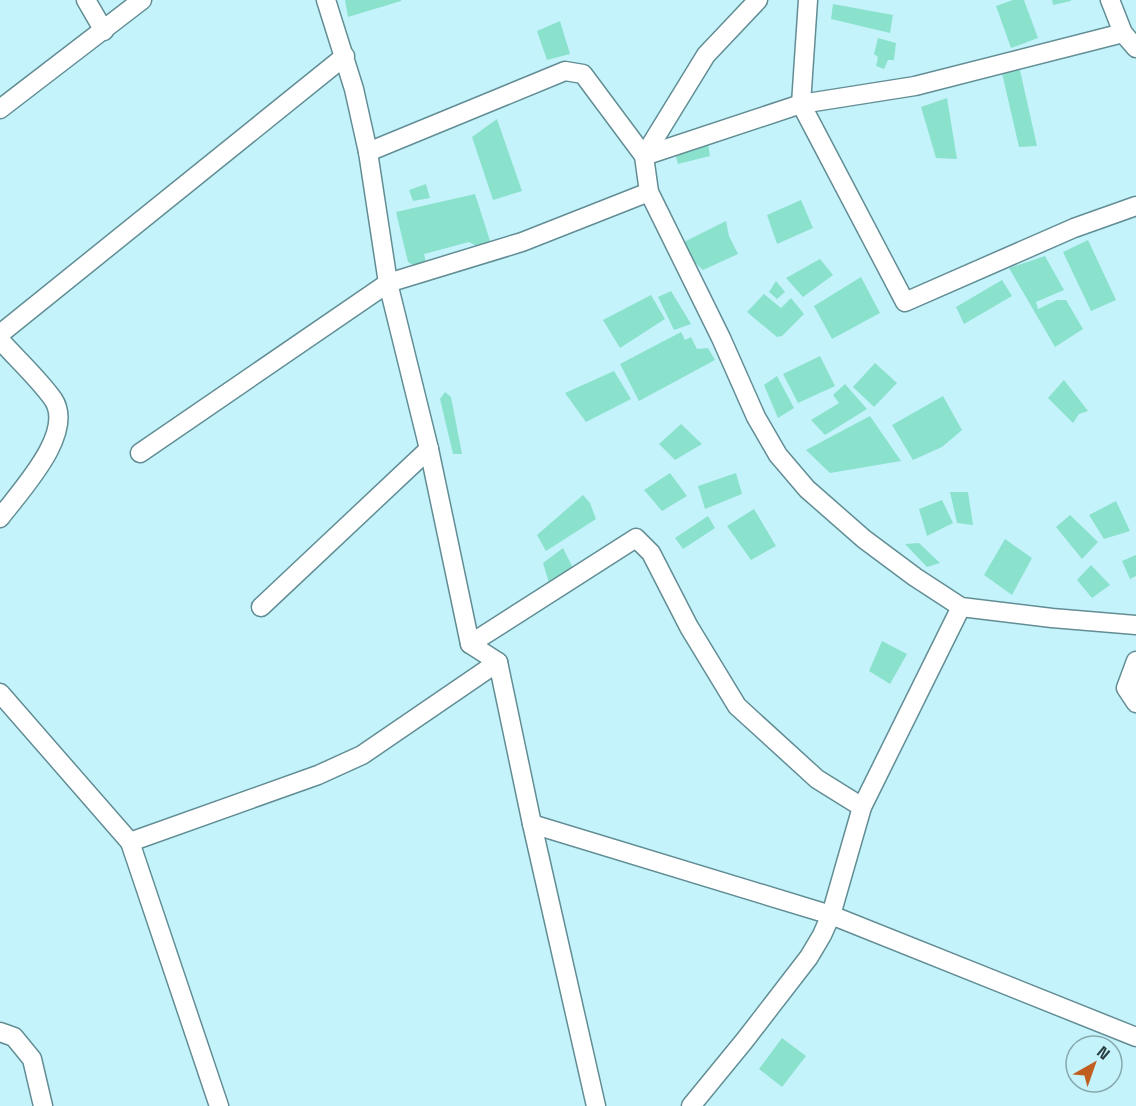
<svg xmlns="http://www.w3.org/2000/svg" width="1136" height="1106" font-family="'Space Grotesk',sans-serif">
<rect width="100%" height="100%" fill="#c5f3fb"/>
<g fill="#8ae2cd">
<polygon points="345,0 401,0 401,1 348,17"/>
<polygon points="1013,0 1024,0 1038,38 1011,48 996,6"/>
<polygon points="1052,0 1071,0 1071,1 1053,5"/>
<polygon points="833,4 893,15 890,33 831,19"/>
<polygon points="560,21 570,54 547,60 537,31"/>
<polygon points="878,38 896,43 894,60 888,60 884,69 876,66 878,57 874,54"/>
<polygon points="1019,66 1037,146 1019,147 1002,73"/>
<polygon points="947,98 957,159 936,158 921,107"/>
<polygon points="497,119 522,191 493,200 472,137"/>
<polygon points="708,143 710,156 678,164 675,153"/>
<polygon points="426,184 430,198 413,201 409,190"/>
<polygon points="475,194 490,241 478,247 469,242 424,254 426,263 415,266 408,262 396,212"/>
<polygon points="801,200 813,228 777,244 767,215"/>
<polygon points="726,221 729,236 738,254 703,270 691,259 684,242"/>
<polygon points="1088,240 1116,300 1091,311 1063,252"/>
<polygon points="1045,256 1064,290 1036,302 1038,309 1057,300 1066,300 1083,329 1055,347 1009,268"/>
<polygon points="820,259 833,275 803,297 786,278"/>
<polygon points="861,277 880,313 832,339 814,306"/>
<polygon points="1002,280 1012,296 964,324 956,307"/>
<polygon points="776,281 785,292 777,299 769,292"/>
<polygon points="671,291 691,324 674,330 658,297"/>
<polygon points="764,294 781,308 791,298 804,314 782,336 777,337 747,312"/>
<polygon points="651,295 665,319 620,348 603,320"/>
<polygon points="681,332 685,340 691,337 697,349 708,348 715,360 639,401 620,364"/>
<polygon points="820,356 835,386 798,403 783,374"/>
<polygon points="875,363 897,383 874,407 853,387"/>
<polygon points="614,371 631,399 586,422 565,393"/>
<polygon points="777,376 794,408 778,418 764,385"/>
<polygon points="1064,380 1088,411 1079,414 1073,423 1048,398"/>
<polygon points="845,384 867,409 825,435 811,420 839,403 833,395"/>
<polygon points="445,392 451,397 462,454 453,454 440,399"/>
<polygon points="943,396 962,430 942,447 913,460 892,425"/>
<polygon points="870,416 901,461 830,473 806,450"/>
<polygon points="681,424 702,444 675,460 659,444"/>
<polygon points="670,473 687,496 662,511 644,490"/>
<polygon points="736,473 742,494 705,509 698,486"/>
<polygon points="950,492 968,492 973,525 957,523"/>
<polygon points="583,495 590,503 596,519 546,551 537,535"/>
<polygon points="942,500 953,523 927,536 919,509"/>
<polygon points="1116,501 1130,531 1104,539 1089,515"/>
<polygon points="754,509 776,546 751,560 727,526"/>
<polygon points="1070,515 1098,542 1082,559 1056,527"/>
<polygon points="708,516 715,528 683,549 675,538"/>
<polygon points="1005,539 1032,558 1012,595 984,575"/>
<polygon points="919,543 940,563 927,567 905,544"/>
<polygon points="563,548 573,568 549,583 543,563"/>
<polygon points="1136,555 1136,576 1130,579 1122,561"/>
<polygon points="1091,565 1110,585 1092,598 1077,580"/>
<polygon points="882,641 907,654 890,684 869,671"/>
<polygon points="782,1038 806,1056 782,1087 759,1069"/>
</g>
<g fill="none" stroke-linecap="round" stroke-linejoin="round">
<defs>
<g id="street">
<polyline points="86,0 104,31"/>
<polyline points="326,0 354,89 368,152 388,283 429,449 470,644 498,662 532,824 596,1106"/>
<polyline points="1110,0 1123,33 1136,48"/>
<polyline points="1123,33 915,86 801,104 905,302 1074,228 1136,206"/>
<polyline points="0,109 142,0"/>
<polyline points="368,152 565,71 583,74 644,156 649,192 721,338 756,417 778,455 807,489 864,539 915,577 961,607 1052,618 1136,625"/>
<polyline points="644,156 801,104 808,0"/>
<polyline points="644,156 706,55 758,0"/>
<polyline points="0,334 345,56"/>
<path d="M 0,340 C 17,359 38,378 53,399 C 76,433 20,491 0,518"/>
<polyline points="140,453 388,283 522,242 649,192"/>
<polyline points="261,607 429,449"/>
<polyline points="470,644 636,538 651,553 689,627 737,706 817,779 862,807"/>
<polyline points="1136,661 1126,688 1136,703"/>
<polyline points="0,693 130,842 318,775 362,755 498,662"/>
<polyline points="532,824 831,915 1136,1037"/>
<polyline points="130,842 219,1106"/>
<polyline points="0,1032 14,1037 32,1059 43,1106"/>
<polyline points="691,1106 745,1040 809,957 822,935 831,915 862,807 961,607"/>
</g>
</defs>
<use href="#street" stroke="#628d95" stroke-width="21"/>
<use href="#street" stroke="#fff" stroke-width="18"/>
</g>
<g transform="translate(1094 1064) rotate(40)"><circle r="28" fill="#c5f3fb" stroke="#86a9af" stroke-width="1.5"/>
<path d="M0-4.5L10 22L0 15L-10 22Z" fill="#c05e22"/>
<text y="-9" font-size="16" font-weight="bold" text-anchor="middle" fill="#283b3e">N</text>
</g>
</svg>
